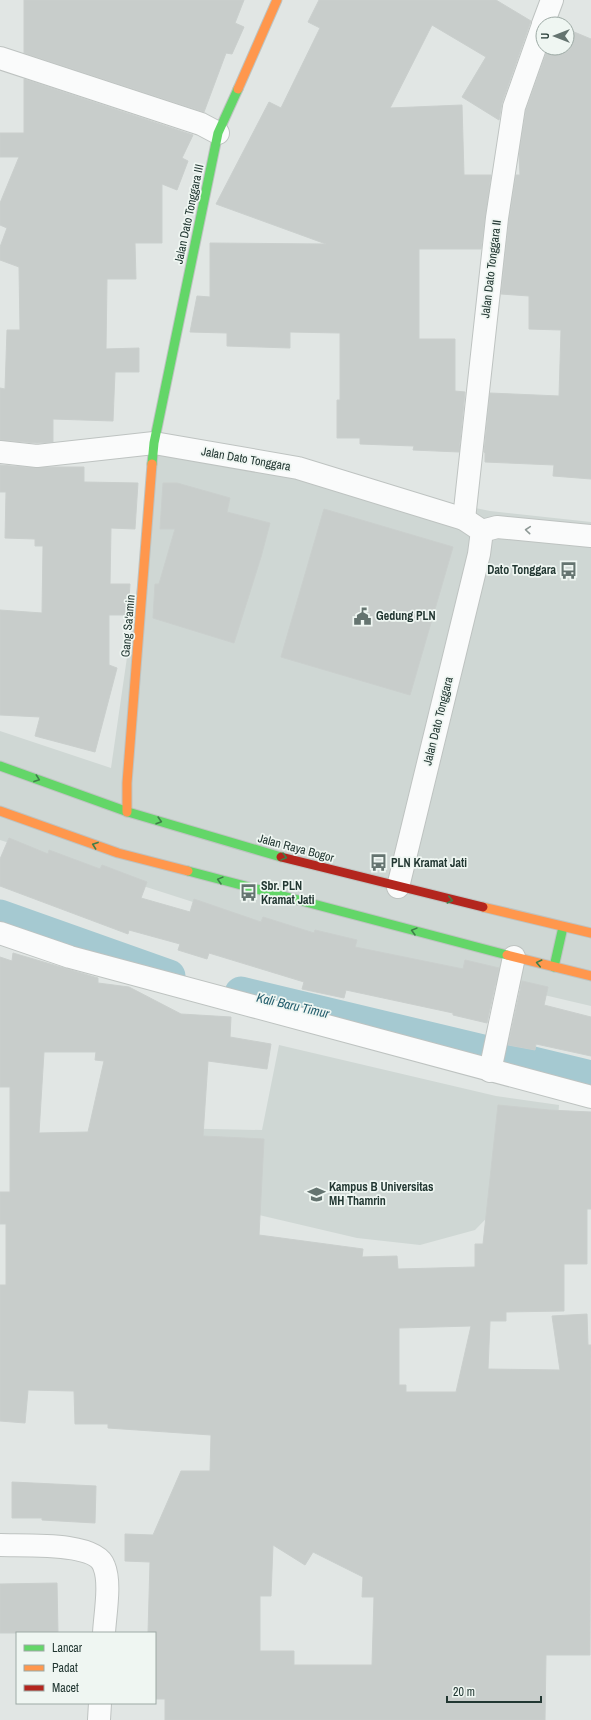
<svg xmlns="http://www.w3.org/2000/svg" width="591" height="1720" font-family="'Archivo Narrow',sans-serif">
<rect width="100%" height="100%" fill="#e1e6e4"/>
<g fill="#cfd7d4">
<polygon points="158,443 490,511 591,522 591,1006 317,942 0,840 0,731 111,768"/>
<polygon points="279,1045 496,1096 559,1105 556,1147 475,1230 420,1245 357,1238 259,1215 166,1128 262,1130"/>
</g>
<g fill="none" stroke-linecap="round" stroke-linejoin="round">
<g stroke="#a5c9d1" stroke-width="33">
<polyline points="0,916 169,976"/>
<polyline points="241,993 591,1077"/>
</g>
</g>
<g fill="#c8cdcb" stroke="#cacfcd" fill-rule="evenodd">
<polygon points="24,0 244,0 235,23 244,27 232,54 226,53 204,112 24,53"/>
<polygon points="319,0 496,0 531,21 502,103 499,120 462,97 486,57 432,25 390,108 462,105 464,175 491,175 481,249 419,249 419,339 455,339 455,391 465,392 459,452 413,450 414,446 360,444 360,438 337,438 337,400 340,400 340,333 290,332 290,348 227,346 227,333 190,332 197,296 210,297 210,243 326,244 216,204 269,102 281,108 320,28 308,22"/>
<polygon points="567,29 591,39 591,479 553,476 554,465 485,462 485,453 484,452 490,393 559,396 561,330 529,329 529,296 501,294 509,220 516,175 520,175 519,154 526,110 548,48 567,48"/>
<polygon points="24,79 193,135 182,158 188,161 177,190 162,184 162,243 135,243 136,279 107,279 106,349 139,348 139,372 115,372 113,421 53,419 53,442 37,443 0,440 0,388 5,389 7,330 20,330 19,267 0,260 0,247 7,228 0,225 0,203 19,157 0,157 0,133 24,133"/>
<polygon points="0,465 36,468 53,467 84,467 84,482 138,483 135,529 111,528 110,584 130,584 128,615 109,615 109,665 117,668 95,752 35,736 40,717 0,715 0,610 42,613 43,546 35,546 35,539 5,538 6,492 0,492"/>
<polygon points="163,483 177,483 230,498 227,512 270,523 261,557 234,643 153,618 155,584 159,584 175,529 160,529"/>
<polygon points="324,509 453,547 410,695 281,657"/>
<polygon points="9,838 48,854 49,850 100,869 102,865 147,882 141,898 190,912 194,899 261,922 263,917 314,933 315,930 357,940 355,947 463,969 465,960 499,968 487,1023 453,1015 453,1013 346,990 344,998 302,989 304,982 209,953 207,959 178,950 180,944 129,930 128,934 0,886 0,859"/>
<path d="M 13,953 L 98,978 L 98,983 L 129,987 L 181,1014 L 231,1017 L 230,1037 L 271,1044 L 267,1069 L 208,1061 L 203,1136 L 264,1139 L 259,1235 L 363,1249 L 362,1257 L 397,1256 L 398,1269 L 475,1267 L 475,1244 L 483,1244 L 498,1105 L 549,1110 L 591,1112 L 591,1209 L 587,1209 L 587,1264 L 564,1264 L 564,1311 L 506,1312 L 506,1321 L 490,1321 L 488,1369 L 560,1370 L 552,1316 L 587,1314 L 588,1345 L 591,1345 L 590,1655 L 546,1655 L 545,1720 L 165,1720 L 165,1699 L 155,1699 L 155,1633 L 148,1633 L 150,1562 L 125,1561 L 125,1534 L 153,1535 L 181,1471 L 210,1471 L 211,1435 L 108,1428 L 108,1424 L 75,1424 L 74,1391 L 28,1390 L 25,1423 L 0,1421 L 0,1285 L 6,1285 L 6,1224 L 0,1224 L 0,1192 L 10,1192 L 10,1087 L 0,1087 L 0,957 L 12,961 ZM 44,1052 L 96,1052 L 95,1060 L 104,1061 L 88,1132 L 39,1133 ZM 471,1326 L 456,1392 L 406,1392 L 406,1385 L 399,1385 L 399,1328 ZM 273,1545 L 305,1565 L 313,1552 L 363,1577 L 362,1597 L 374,1597 L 372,1665 L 294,1665 L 294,1651 L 260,1651 L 260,1596 L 271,1596 Z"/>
<polygon points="522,981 548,987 544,1005 591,1017 591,1056 536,1044 535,1050 508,1045"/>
<polygon points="12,1482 96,1486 95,1523 42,1520 42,1518 12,1518"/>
<polygon points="57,1583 58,1633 0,1633 0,1584"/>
</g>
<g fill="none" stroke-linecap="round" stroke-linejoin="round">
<defs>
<g id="street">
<polyline points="543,24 552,0"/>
<polyline points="0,58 201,124 218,133"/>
<polyline points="0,452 37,456 154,443 298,468 464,519 482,531 497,527 591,536"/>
<polyline points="464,519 497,218 514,107 543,25"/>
<polyline points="398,887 479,554 482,531"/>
<polyline points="0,933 70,957 591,1097"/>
<polyline points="490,1071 514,957"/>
<path d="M 0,1545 C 22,1546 96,1541 104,1566 C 111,1583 105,1614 104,1633"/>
<polyline points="99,1720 100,1703"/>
</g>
<g id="fast">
<polyline points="152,464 154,443 218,133 238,89"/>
<polyline points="0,766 128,812 281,857"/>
<polyline points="188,871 507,955"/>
<polyline points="554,967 563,927"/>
</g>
<g id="slow">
<polyline points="238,89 277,0"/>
<polyline points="0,811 118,853 188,871"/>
<polyline points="127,812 127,783 152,464"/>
<polyline points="483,907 591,933"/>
<polyline points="507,955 591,976"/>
</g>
<polyline id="jam" points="281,857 483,907"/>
</defs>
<use href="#street" stroke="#bec3c1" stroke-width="24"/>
<use href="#fast" stroke="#bec3c1" stroke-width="11"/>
<use href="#slow" stroke="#bec3c1" stroke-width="11"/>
<use href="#jam" stroke="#bec3c1" stroke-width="11"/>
<use href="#street" stroke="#fafbfb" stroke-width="22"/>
<use href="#fast" stroke="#63d668" stroke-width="9"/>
<use href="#slow" stroke="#ff974d" stroke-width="9"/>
<use href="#jam" stroke="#b3261e" stroke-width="9"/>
</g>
<defs><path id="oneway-chevron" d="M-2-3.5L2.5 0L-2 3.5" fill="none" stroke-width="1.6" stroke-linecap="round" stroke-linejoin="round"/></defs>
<use stroke="#8e9996" href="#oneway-chevron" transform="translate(528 530) rotate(-175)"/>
<g stroke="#3f7f4a">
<use href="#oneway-chevron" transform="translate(37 779) rotate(20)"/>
<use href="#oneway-chevron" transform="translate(159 821) rotate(17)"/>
<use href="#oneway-chevron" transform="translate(95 845) rotate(-160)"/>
<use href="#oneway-chevron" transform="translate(284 857) rotate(15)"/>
<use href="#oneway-chevron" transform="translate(220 880) rotate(-165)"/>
<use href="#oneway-chevron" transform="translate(450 900) rotate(13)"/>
<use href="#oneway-chevron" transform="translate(414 931) rotate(-165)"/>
<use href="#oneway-chevron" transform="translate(539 963) rotate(-167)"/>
</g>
<defs>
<symbol id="bus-bare" viewBox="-9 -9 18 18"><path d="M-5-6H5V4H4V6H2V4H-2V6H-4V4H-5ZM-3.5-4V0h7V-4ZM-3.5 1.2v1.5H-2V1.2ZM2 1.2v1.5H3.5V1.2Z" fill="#657470" stroke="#eff6f2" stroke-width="2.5" paint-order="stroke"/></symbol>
<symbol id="civic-bare" viewBox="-9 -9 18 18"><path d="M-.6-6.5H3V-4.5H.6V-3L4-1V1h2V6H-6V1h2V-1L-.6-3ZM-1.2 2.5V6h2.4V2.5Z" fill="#657470" stroke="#eff6f2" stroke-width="2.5" paint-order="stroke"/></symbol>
<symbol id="university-bare" viewBox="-9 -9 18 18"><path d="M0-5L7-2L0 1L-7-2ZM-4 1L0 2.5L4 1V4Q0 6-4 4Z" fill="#657470" stroke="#eff6f2" stroke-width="2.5" paint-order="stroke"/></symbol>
</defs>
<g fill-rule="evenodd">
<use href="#bus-bare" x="556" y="558" width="25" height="25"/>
<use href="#civic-bare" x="350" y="604" width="25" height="25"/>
<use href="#bus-bare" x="366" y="850" width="25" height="25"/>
<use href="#bus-bare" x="236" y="880" width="25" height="25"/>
<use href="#university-bare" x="304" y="1182" width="25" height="25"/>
</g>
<g text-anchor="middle" stroke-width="3.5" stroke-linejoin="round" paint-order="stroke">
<g font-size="12" fill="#223732" stroke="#eff6f2">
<text transform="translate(189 214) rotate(-78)" y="4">Jalan Dato Tonggara III</text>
<text transform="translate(491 269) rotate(-83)" y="4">Jalan Dato Tonggara II</text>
<text transform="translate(246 459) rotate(10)" y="4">Jalan Dato Tonggara</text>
<text transform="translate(128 626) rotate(-85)" y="4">Gang Sa'amin</text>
<text transform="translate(438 721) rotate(-76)" y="4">Jalan Dato Tonggara</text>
<text transform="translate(296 848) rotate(15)" y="4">Jalan Raya Bogor</text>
</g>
<g font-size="12" font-weight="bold" fill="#223732" stroke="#eff6f2" text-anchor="start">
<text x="556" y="574" text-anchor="end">Dato Tonggara</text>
<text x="376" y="620">Gedung PLN</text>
<text x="391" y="867">PLN Kramat Jati</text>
<text x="261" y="890">Sbr. PLN<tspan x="261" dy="14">Kramat Jati</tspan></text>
<text x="329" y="1191">Kampus B Universitas<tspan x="329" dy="14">MH Thamrin</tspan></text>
</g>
<g font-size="13" font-style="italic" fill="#225c6c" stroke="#eff6f2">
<text transform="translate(293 1005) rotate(13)" y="5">Kali Baru Timur</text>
</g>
</g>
<rect x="16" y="1632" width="140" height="72" fill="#eff6f2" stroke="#9daaa5"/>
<rect x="24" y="1645" width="20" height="6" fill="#63d668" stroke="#9daaa5"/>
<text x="52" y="1652" font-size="12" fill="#223732">Lancar</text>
<rect x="24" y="1665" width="20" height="6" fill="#ff974d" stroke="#9daaa5"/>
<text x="52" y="1672" font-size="12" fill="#223732">Padat</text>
<rect x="24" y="1685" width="20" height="6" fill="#b3261e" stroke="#9daaa5"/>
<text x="52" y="1692" font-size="12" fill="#223732">Macet</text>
<g transform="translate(555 36) rotate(270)"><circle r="19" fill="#eff6f2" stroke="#9daaa5"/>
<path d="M0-3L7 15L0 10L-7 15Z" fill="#657470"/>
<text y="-6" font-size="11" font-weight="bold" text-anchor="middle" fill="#223732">U</text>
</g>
<path d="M447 1696v6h94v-6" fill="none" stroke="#223732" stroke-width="2"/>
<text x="453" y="1696" font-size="12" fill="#223732" stroke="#eff6f2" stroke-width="3" paint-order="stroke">20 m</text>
</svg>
